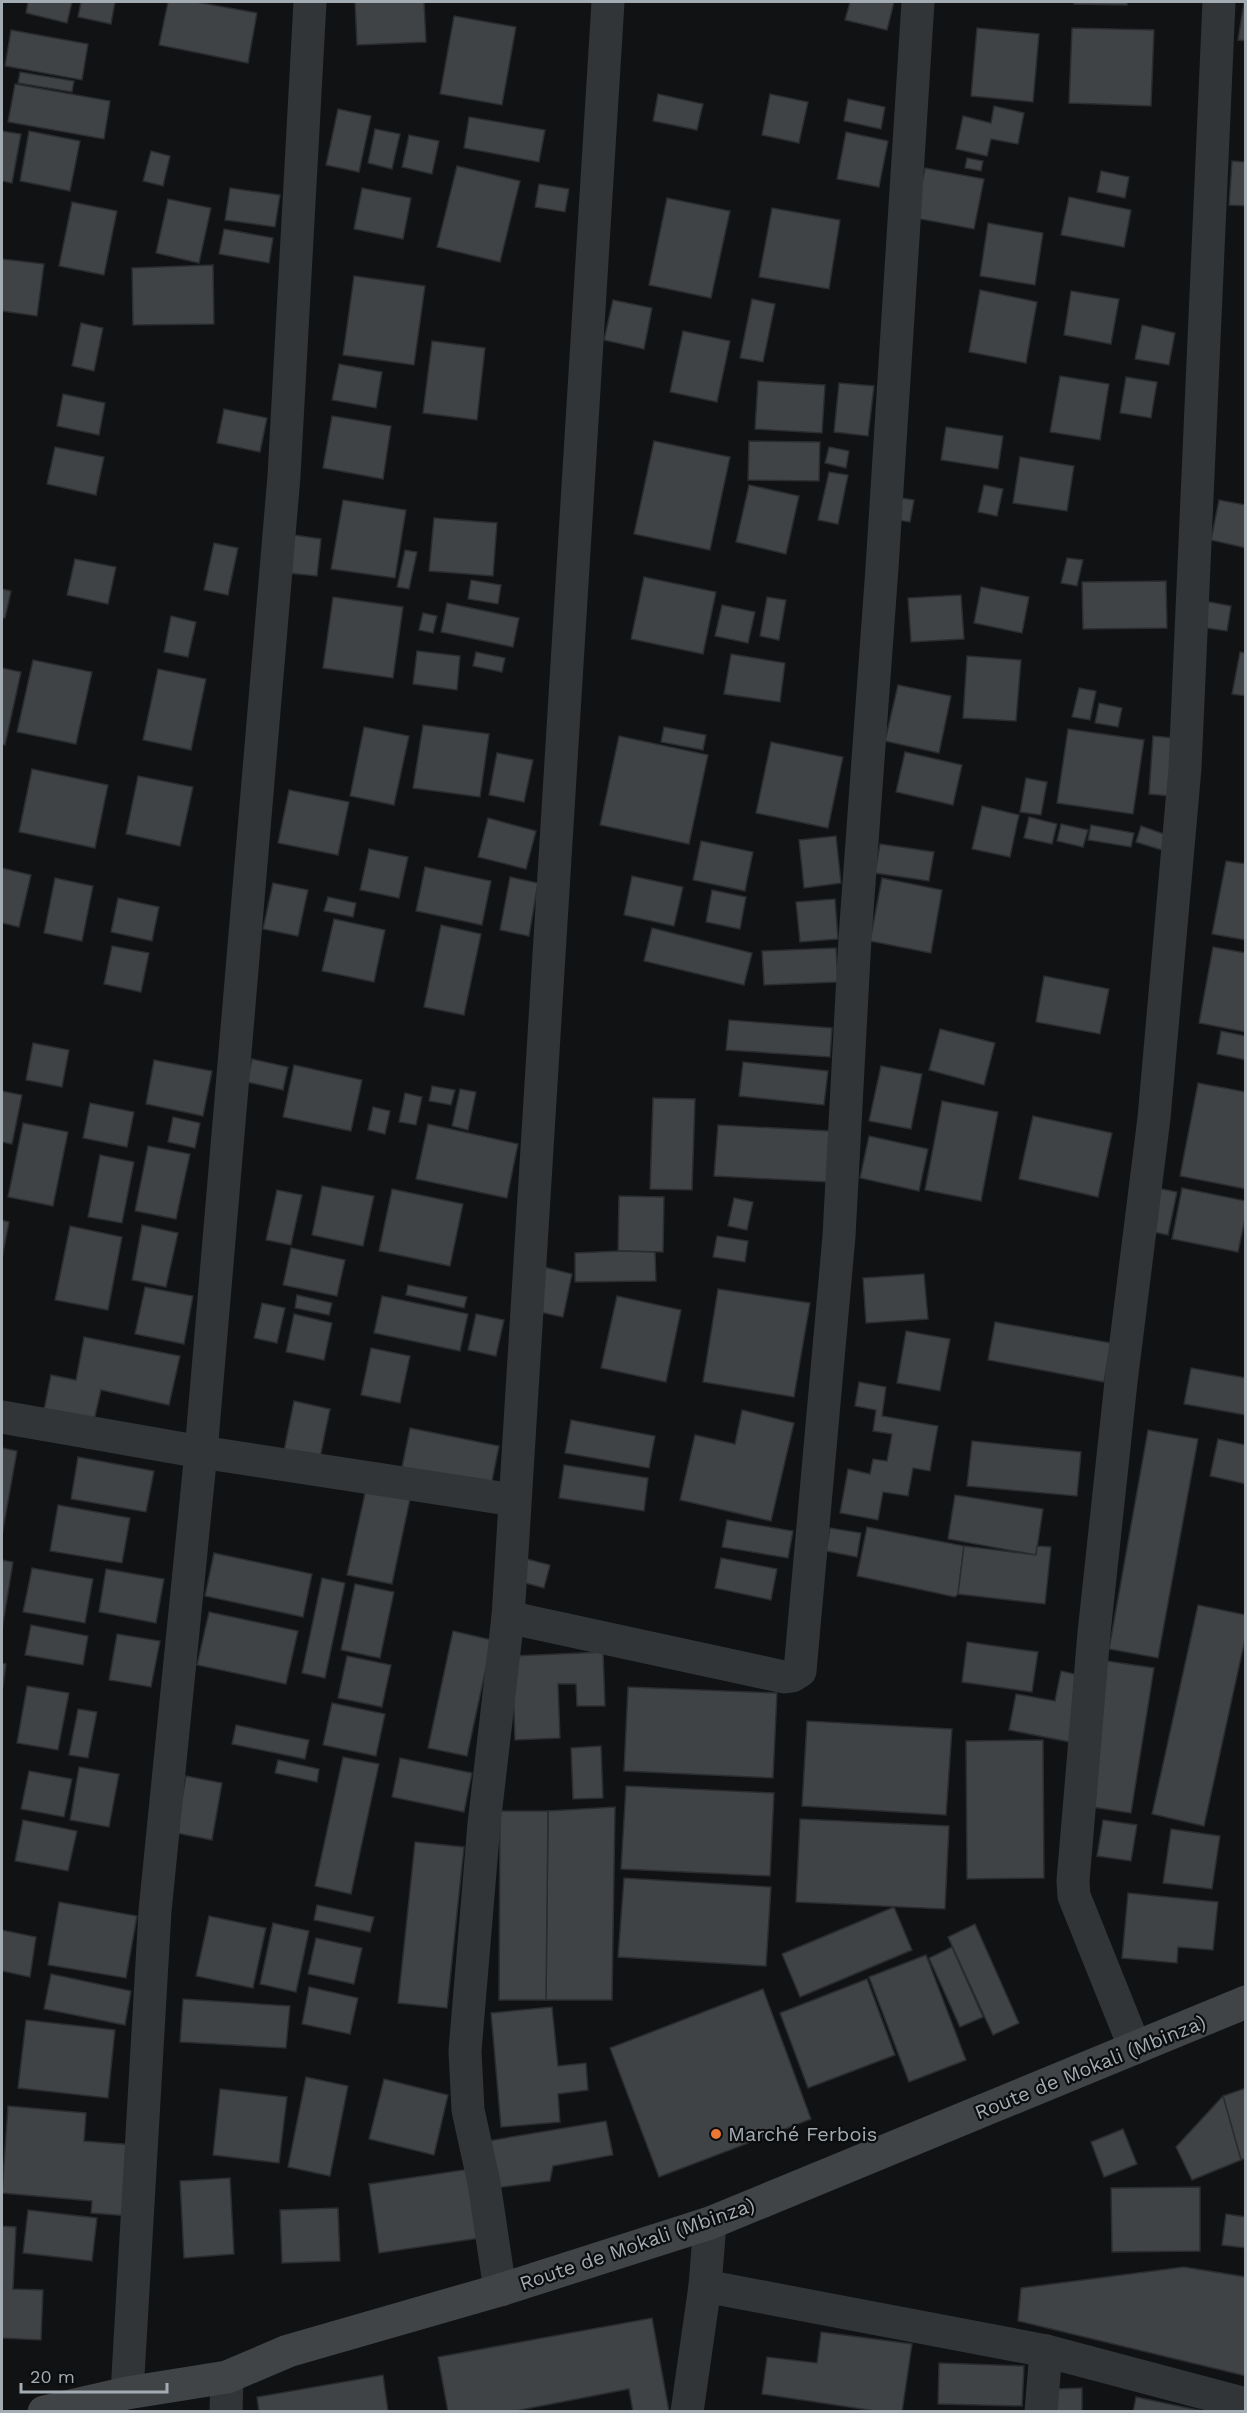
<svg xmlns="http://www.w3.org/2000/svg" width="1247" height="2413" font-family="'Work Sans',sans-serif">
<rect width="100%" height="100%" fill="#111213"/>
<g fill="#404346" stroke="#2b2c2f" stroke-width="1.5">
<polygon points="28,2 72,2 67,23 26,13"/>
<polygon points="81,2 115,2 111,24 78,17"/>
<polygon points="168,2 196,2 257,13 248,63 159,45"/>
<polygon points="355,2 424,2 426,42 357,45"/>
<polygon points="850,2 894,2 887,30 845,20"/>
<polygon points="1074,2 1127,2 1127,5 1074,4"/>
<polygon points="1244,2 1246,2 1246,41 1238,40"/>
<polygon points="454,16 516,27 502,105 440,94"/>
<polygon points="977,28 1039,34 1033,102 971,96"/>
<polygon points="1072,28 1154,30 1151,106 1069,103"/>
<polygon points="11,30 88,44 82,80 5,66"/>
<polygon points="20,72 74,81 72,92 18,83"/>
<polygon points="15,84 110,101 104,139 8,122"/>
<polygon points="658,94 703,104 697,130 653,121"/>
<polygon points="770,94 808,102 799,143 762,135"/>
<polygon points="848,99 885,107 881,129 844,121"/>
<polygon points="994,106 1024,113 1018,144 991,139 987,156 956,149 963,116 991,123"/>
<polygon points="338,109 371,116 359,172 326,165"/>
<polygon points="469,117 545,130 539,162 464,148"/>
<polygon points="375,129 400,134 392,169 368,163"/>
<polygon points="2,131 21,134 12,183 2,181"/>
<polygon points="29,131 80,141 70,191 20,181"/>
<polygon points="846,132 888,141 879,187 837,179"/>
<polygon points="409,135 439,141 432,174 402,167"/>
<polygon points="151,151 170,156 163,186 143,181"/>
<polygon points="967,158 983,161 981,171 965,168"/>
<polygon points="1232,161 1246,162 1246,206 1229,205"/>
<polygon points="457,166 520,181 500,262 437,247"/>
<polygon points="925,168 984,179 974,229 915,218"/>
<polygon points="1101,171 1129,177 1125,198 1097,192"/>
<polygon points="539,184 569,189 565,212 535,207"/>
<polygon points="230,188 280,195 275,227 225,220"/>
<polygon points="362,188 411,198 403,239 354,229"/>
<polygon points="1069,197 1131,210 1124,247 1061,235"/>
<polygon points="667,198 730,211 711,298 649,285"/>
<polygon points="168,199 211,208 199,263 156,253"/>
<polygon points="72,202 117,211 104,275 59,266"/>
<polygon points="772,208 840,220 829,289 759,277"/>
<polygon points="988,223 1043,233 1035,285 980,276"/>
<polygon points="224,229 273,238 269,263 219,254"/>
<polygon points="2,259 44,264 37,316 2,311"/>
<polygon points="213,265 214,324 133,325 132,268"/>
<polygon points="354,276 425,286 414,365 343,355"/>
<polygon points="980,290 1037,302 1026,363 969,352"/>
<polygon points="1071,291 1119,299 1111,344 1064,335"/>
<polygon points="752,299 775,304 763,362 740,358"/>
<polygon points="613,300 652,308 644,349 604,340"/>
<polygon points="81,323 103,328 94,371 72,366"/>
<polygon points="1142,325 1175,333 1169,365 1135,359"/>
<polygon points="683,331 730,341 717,402 670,392"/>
<polygon points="432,341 485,348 477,420 423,413"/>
<polygon points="339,364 382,372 376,408 332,400"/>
<polygon points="1060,376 1109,384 1100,440 1050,432"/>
<polygon points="1126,377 1157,382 1151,418 1120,413"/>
<polygon points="758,381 825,385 822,433 755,429"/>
<polygon points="839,383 874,386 868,436 834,432"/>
<polygon points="63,394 105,403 99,435 57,426"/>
<polygon points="224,409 267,418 260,452 217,443"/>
<polygon points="332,416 391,426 383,479 323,468"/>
<polygon points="946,427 1003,436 998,469 941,460"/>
<polygon points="654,441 730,457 710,550 634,534"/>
<polygon points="749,441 820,442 819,481 748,480"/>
<polygon points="55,447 104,457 96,495 47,484"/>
<polygon points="829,447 849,451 846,468 825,463"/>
<polygon points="1020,457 1074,466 1067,511 1013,503"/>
<polygon points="829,472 848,475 838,524 818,520"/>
<polygon points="749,485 799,496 786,554 736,542"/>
<polygon points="984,485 1003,489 997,516 978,512"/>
<polygon points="895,497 914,500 910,522 891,519"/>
<polygon points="343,500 406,510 395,578 331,569"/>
<polygon points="1219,500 1246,505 1246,548 1211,540"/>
<polygon points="434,518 497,523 493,576 429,571"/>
<polygon points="294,535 321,539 317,576 288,573"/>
<polygon points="214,543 238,548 228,595 204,590"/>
<polygon points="405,550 417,552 409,589 397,587"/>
<polygon points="1067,558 1083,560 1077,586 1061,583"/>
<polygon points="75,559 116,567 108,604 67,595"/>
<polygon points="644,577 716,592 703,654 631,639"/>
<polygon points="471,580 501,585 498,604 468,599"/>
<polygon points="1166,581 1167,628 1083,629 1082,582"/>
<polygon points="981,587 1029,597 1022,633 974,623"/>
<polygon points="2,589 11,591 5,618 2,618"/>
<polygon points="961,595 964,639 911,642 908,598"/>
<polygon points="333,597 403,607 393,678 323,668"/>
<polygon points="767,597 786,600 779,640 760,636"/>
<polygon points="1205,601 1231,606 1227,631 1200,627"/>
<polygon points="447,603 519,618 513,647 441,632"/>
<polygon points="722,605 755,612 748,643 715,636"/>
<polygon points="423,613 437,616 433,633 419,630"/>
<polygon points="171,616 196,622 188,657 164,652"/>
<polygon points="417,651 460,656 457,690 413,684"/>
<polygon points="476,652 505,658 502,672 473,666"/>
<polygon points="1240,652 1246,653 1246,696 1232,694"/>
<polygon points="731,654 785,663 780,702 724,694"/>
<polygon points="967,656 1021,660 1016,721 963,718"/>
<polygon points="33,660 92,672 76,744 17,732"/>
<polygon points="2,668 21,672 5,745 2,744"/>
<polygon points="158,669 206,679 191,750 143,740"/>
<polygon points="898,685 951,696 939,753 885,741"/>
<polygon points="1079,688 1096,691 1090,720 1072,717"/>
<polygon points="1099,703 1122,708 1118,727 1095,723"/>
<polygon points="423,725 489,734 480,797 413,788"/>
<polygon points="364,727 409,736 394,805 350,796"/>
<polygon points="664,727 706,735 703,750 661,742"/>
<polygon points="1068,729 1144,740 1133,814 1057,803"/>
<polygon points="619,736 708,755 689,844 600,825"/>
<polygon points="1153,736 1174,738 1170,796 1149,794"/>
<polygon points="771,742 843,757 828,828 756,813"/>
<polygon points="905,752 962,765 953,805 896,792"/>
<polygon points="497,753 533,760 524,802 489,795"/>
<polygon points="32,769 108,785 95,848 19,832"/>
<polygon points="138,776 193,787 180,846 126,834"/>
<polygon points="1026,778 1047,782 1041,815 1020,812"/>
<polygon points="289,790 349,802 338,855 278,843"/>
<polygon points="982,806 1019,815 1010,857 972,849"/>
<polygon points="1029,817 1057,824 1052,844 1024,838"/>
<polygon points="488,818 536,831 526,869 478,857"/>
<polygon points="1061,824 1088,830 1083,847 1057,841"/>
<polygon points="1091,825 1134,833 1131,847 1088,840"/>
<polygon points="1141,826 1167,835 1162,850 1136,842"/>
<polygon points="836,836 841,883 804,888 799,840"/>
<polygon points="701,841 753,852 745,891 693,880"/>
<polygon points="880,844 934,852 929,881 875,873"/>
<polygon points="369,849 408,857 399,898 360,890"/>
<polygon points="1226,861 1246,864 1246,940 1212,934"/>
<polygon points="425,867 491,881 482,925 416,911"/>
<polygon points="2,868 31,875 19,927 2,923"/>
<polygon points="632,876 683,887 674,926 624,915"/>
<polygon points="510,877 538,883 529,936 500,930"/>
<polygon points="55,878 93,886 82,941 44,933"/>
<polygon points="882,878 942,890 931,953 870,941"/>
<polygon points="273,883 308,890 298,936 263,929"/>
<polygon points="712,890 746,897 740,929 706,922"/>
<polygon points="328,897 356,903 353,917 324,911"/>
<polygon points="118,898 159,907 152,941 111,932"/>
<polygon points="835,899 838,939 800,942 796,902"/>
<polygon points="334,919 385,930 374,982 322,971"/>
<polygon points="441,925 481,934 464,1015 424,1007"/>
<polygon points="652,928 752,953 744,985 644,961"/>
<polygon points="112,946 149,953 141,992 104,984"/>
<polygon points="1213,947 1246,953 1246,1032 1199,1023"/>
<polygon points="836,948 838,982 764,985 762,951"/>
<polygon points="1044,976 1109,989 1100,1034 1036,1022"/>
<polygon points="729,1020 832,1028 830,1057 726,1050"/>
<polygon points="940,1029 995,1043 984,1085 929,1070"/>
<polygon points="1221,1031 1246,1036 1246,1060 1217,1054"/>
<polygon points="33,1043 69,1050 62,1087 26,1080"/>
<polygon points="252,1059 288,1067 283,1090 247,1082"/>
<polygon points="154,1060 212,1071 203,1116 146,1104"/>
<polygon points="743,1062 828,1071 824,1105 739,1096"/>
<polygon points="294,1065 362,1080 351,1131 283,1117"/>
<polygon points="881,1066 922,1074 911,1129 869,1121"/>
<polygon points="1198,1083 1246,1092 1246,1189 1180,1176"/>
<polygon points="432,1086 455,1090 451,1105 429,1101"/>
<polygon points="460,1089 476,1092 468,1130 452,1126"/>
<polygon points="2,1091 22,1095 12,1144 2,1142"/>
<polygon points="405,1093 422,1097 416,1125 399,1122"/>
<polygon points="653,1098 695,1099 692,1190 650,1189"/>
<polygon points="942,1101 998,1112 981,1201 925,1190"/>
<polygon points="90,1103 134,1112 127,1147 83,1138"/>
<polygon points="373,1107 390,1111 385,1134 368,1130"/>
<polygon points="1033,1116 1112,1133 1098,1197 1019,1179"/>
<polygon points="173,1117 200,1123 195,1148 168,1142"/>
<polygon points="23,1123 68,1132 53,1206 8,1197"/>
<polygon points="428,1124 518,1144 507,1198 416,1179"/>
<polygon points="718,1125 830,1131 828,1182 714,1176"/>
<polygon points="869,1136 928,1149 919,1191 860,1178"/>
<polygon points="148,1146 190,1154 176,1219 135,1211"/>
<polygon points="100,1155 134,1162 122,1223 88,1217"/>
<polygon points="322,1186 374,1196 363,1246 312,1235"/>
<polygon points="1157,1188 1177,1192 1168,1235 1149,1231"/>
<polygon points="1182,1188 1246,1201 1246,1214 1238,1252 1172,1239"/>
<polygon points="392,1189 463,1204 450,1266 379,1251"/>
<polygon points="277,1190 302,1195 291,1245 266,1240"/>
<polygon points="619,1196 664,1197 663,1252 618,1251"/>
<polygon points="734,1198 753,1202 747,1230 728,1226"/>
<polygon points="2,1220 9,1222 2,1258"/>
<polygon points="142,1225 178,1233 166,1287 132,1280"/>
<polygon points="70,1226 122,1237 108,1310 55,1300"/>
<polygon points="717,1236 748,1241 745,1262 713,1257"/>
<polygon points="291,1248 345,1260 337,1296 283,1285"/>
<polygon points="618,1251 655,1252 656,1281 575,1282 575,1253"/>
<polygon points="544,1267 572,1274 563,1317 535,1311"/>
<polygon points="924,1274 928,1319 866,1323 863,1278"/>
<polygon points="408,1285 467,1297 464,1308 406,1295"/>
<polygon points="145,1287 193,1296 184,1344 135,1334"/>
<polygon points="718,1289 810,1303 794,1397 703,1382"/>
<polygon points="297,1295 332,1303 329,1315 295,1308"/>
<polygon points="382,1296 468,1314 460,1351 374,1333"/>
<polygon points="617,1296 681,1310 666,1382 601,1368"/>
<polygon points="262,1303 285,1308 277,1343 254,1338"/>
<polygon points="294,1314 332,1323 324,1360 286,1352"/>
<polygon points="476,1314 504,1320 496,1356 468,1350"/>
<polygon points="995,1322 1111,1343 1104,1382 988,1360"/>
<polygon points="906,1331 950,1339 940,1391 897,1383"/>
<polygon points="84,1337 180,1356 169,1405 101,1390 93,1425 43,1415 51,1375 76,1380"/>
<polygon points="371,1348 410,1356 400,1403 361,1395"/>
<polygon points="1191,1368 1246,1378 1246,1415 1184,1404"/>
<polygon points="859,1382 886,1387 882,1416 938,1426 930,1471 913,1468 908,1496 883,1492 878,1520 840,1513 848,1469 870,1474 873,1459 887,1461 892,1434 873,1431 876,1410 855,1406"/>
<polygon points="294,1401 330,1409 320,1458 284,1451"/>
<polygon points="742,1410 794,1423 771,1521 680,1500 695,1435 735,1444"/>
<polygon points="571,1420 655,1436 649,1468 565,1453"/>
<polygon points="410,1428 499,1446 491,1486 402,1467"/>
<polygon points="1148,1430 1198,1439 1158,1658 1109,1649"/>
<polygon points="1218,1439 1246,1445 1246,1484 1210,1476"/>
<polygon points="972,1441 1081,1452 1077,1496 967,1486"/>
<polygon points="2,1448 17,1451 2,1535"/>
<polygon points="78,1457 154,1471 146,1512 71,1499"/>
<polygon points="564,1465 648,1478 644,1511 559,1498"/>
<polygon points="366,1489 410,1499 392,1584 347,1575"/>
<polygon points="955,1495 1043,1509 1036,1555 948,1539"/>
<polygon points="58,1505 130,1518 122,1563 50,1551"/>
<polygon points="727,1520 793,1531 788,1558 722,1547"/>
<polygon points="867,1527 964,1546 958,1594 955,1597 857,1576"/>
<polygon points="830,1528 861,1533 857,1557 826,1551"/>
<polygon points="964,1546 1036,1555 1037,1546 1051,1547 1045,1604 958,1594"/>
<polygon points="214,1553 312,1574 303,1617 205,1596"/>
<polygon points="523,1558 550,1565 544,1588 518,1581"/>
<polygon points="721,1558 777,1569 771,1600 715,1588"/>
<polygon points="2,1560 13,1562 2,1630"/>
<polygon points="32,1568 93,1579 85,1623 23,1612"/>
<polygon points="106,1569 164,1579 156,1623 99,1612"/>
<polygon points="322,1578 345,1583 325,1678 302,1673"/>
<polygon points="355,1584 394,1592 380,1658 341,1650"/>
<polygon points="1198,1605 1246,1615 1246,1635 1204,1826 1152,1814"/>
<polygon points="209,1612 298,1631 286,1684 197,1665"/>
<polygon points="31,1625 88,1636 83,1665 25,1655"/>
<polygon points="453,1631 492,1640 467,1756 428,1748"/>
<polygon points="117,1634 160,1641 151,1687 109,1680"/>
<polygon points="967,1642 1038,1652 1032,1692 962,1682"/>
<polygon points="603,1652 605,1706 577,1706 576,1684 558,1684 560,1738 515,1740 512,1656"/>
<polygon points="347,1656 391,1665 382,1707 338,1698"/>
<polygon points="1107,1661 1154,1668 1131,1813 1085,1806"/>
<polygon points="2,1663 6,1664 2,1692"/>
<polygon points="1061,1671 1083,1676 1070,1742 1009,1730 1016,1694 1055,1701"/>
<polygon points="27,1686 69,1693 58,1750 17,1743"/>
<polygon points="628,1687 777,1693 773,1778 624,1771"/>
<polygon points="332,1703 385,1714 376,1756 323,1745"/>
<polygon points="78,1709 97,1712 88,1758 69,1755"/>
<polygon points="807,1721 952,1729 946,1815 802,1806"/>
<polygon points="236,1725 309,1740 305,1759 232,1744"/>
<polygon points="1043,1740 1044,1878 967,1879 966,1741"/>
<polygon points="601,1746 603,1798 573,1799 571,1748"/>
<polygon points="343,1757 379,1764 351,1894 315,1886"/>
<polygon points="400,1758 472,1773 464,1812 392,1797"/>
<polygon points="278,1760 319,1769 317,1782 275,1773"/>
<polygon points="79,1767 119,1774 109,1827 70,1820"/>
<polygon points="29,1771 72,1779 64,1817 21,1809"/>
<polygon points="186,1776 222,1783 212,1840 176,1833"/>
<polygon points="626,1786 774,1793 770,1876 621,1869"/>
<polygon points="615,1807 612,2000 546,2000 548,1811"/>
<polygon points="500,1811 548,1811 546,2000 499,2000"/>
<polygon points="800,1819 949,1826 945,1909 796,1902"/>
<polygon points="23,1820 77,1831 68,1871 15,1861"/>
<polygon points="1103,1820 1137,1825 1131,1861 1097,1856"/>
<polygon points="1171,1829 1220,1836 1212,1889 1163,1883"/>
<polygon points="415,1842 464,1847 447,2008 398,2003"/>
<polygon points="624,1878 771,1887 766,1966 618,1957"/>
<polygon points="1128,1893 1218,1902 1213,1950 1178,1947 1177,1963 1122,1958"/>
<polygon points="59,1902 137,1916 126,1978 48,1965"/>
<polygon points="317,1905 374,1917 370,1932 314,1920"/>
<polygon points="894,1907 912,1950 800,1997 782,1954"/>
<polygon points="209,1916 266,1928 253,1988 196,1976"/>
<polygon points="273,1923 309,1931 296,1992 260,1984"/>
<polygon points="975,1924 1019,2023 993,2035 948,1937"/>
<polygon points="2,1930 36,1937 30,1977 2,1971"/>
<polygon points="316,1938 362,1948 354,1984 308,1974"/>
<polygon points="952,1947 983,2017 960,2027 929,1958"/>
<polygon points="926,1955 966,2060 909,2082 869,1977"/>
<polygon points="51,1974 131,1991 125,2025 44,2009"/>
<polygon points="867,1979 895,2055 808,2088 780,2013"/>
<polygon points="309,1987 358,1998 350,2034 302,2024"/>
<polygon points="763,1989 811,2119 659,2177 610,2048"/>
<polygon points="183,1999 290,2006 286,2048 180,2042"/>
<polygon points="552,2007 558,2066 586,2063 588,2090 558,2094 560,2122 501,2127 491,2013"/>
<polygon points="26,2020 115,2030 108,2098 18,2088"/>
<polygon points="306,2077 348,2086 330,2176 288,2167"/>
<polygon points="384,2079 448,2095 434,2155 369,2139"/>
<polygon points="1246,2088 1246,2158 1241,2160 1223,2096"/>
<polygon points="220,2089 287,2097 279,2163 213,2155"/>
<polygon points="1223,2096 1241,2160 1192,2180 1176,2147"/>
<polygon points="8,2106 86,2113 84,2141 136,2145 130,2216 91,2213 92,2201 2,2193"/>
<polygon points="606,2121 613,2155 553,2166 550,2181 495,2188 488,2141"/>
<polygon points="1123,2129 1137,2164 1104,2177 1091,2142"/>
<polygon points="470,2169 480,2238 379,2253 369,2184"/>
<polygon points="230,2178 234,2254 184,2258 180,2181"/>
<polygon points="1200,2187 1200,2251 1112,2252 1111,2188"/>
<polygon points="338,2208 340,2261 282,2263 280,2210"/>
<polygon points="28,2210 97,2218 92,2261 23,2253"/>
<polygon points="1226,2214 1246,2217 1246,2248 1222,2245"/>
<polygon points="2,2226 16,2227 13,2289 43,2290 41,2340 2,2338"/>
<polygon points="1184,2267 1246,2277 1246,2376 1018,2321 1021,2288"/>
<polygon points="652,2318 669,2411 633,2412 629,2389 510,2412 448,2412 438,2357"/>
<polygon points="821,2332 912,2344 902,2412 882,2412 762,2394 767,2357 817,2363"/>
<polygon points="939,2363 1024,2366 1022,2406 938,2404"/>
<polygon points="383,2375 388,2411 259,2412 257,2397"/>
<polygon points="1082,2388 1082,2412 1053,2412 1053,2389"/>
<polygon points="1136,2397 1207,2412 1133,2412"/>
</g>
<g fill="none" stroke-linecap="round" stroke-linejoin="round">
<g stroke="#323538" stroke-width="33">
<polyline points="2,1417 201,1452 514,1500"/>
<polyline points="508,1617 784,1677 792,1676 800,1671 839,1236 855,938 882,568 918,2"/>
<polyline points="1135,2048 1074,1896 1073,1881 1094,1633 1121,1382 1154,1118 1185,768 1219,2"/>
<polyline points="705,2286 1046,2351 1246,2404"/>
<polyline points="500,2290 484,2183 468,2110 465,2051 484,1824 508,1617 608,2"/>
<polyline points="127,2393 155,1911 201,1452 284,476 310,2"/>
<polyline points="226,2412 227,2377"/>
<polyline points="687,2412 705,2286 710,2223"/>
<polyline points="1041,2412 1046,2351"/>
</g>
<polyline stroke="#414447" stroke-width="33" points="44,2412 127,2393 227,2377 288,2351 500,2290 710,2223 1246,2002"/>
</g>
<circle fill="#ea7732" stroke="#0c0d0e" stroke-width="2" cx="716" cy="2134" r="6"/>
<g text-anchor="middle" stroke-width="4.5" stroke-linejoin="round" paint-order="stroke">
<g font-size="20" fill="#a3acb3" stroke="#0c0d0e">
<text transform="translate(1090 2067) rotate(-22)" y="7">Route de Mokali (Mbinza)</text>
<text transform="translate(637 2244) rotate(-19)" y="7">Route de Mokali (Mbinza)</text>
</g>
<g font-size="20" fill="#a3acb3" stroke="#0c0d0e" text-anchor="start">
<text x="728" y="2141">Marché Ferbois</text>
</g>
</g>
<rect width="1247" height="2413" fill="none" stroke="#a3acb3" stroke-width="6"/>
<path d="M21 2383v9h146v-9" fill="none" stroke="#a3acb3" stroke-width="3"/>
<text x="30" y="2383" font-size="18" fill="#a3acb3" stroke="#0c0d0e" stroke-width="4.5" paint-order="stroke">20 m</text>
</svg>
